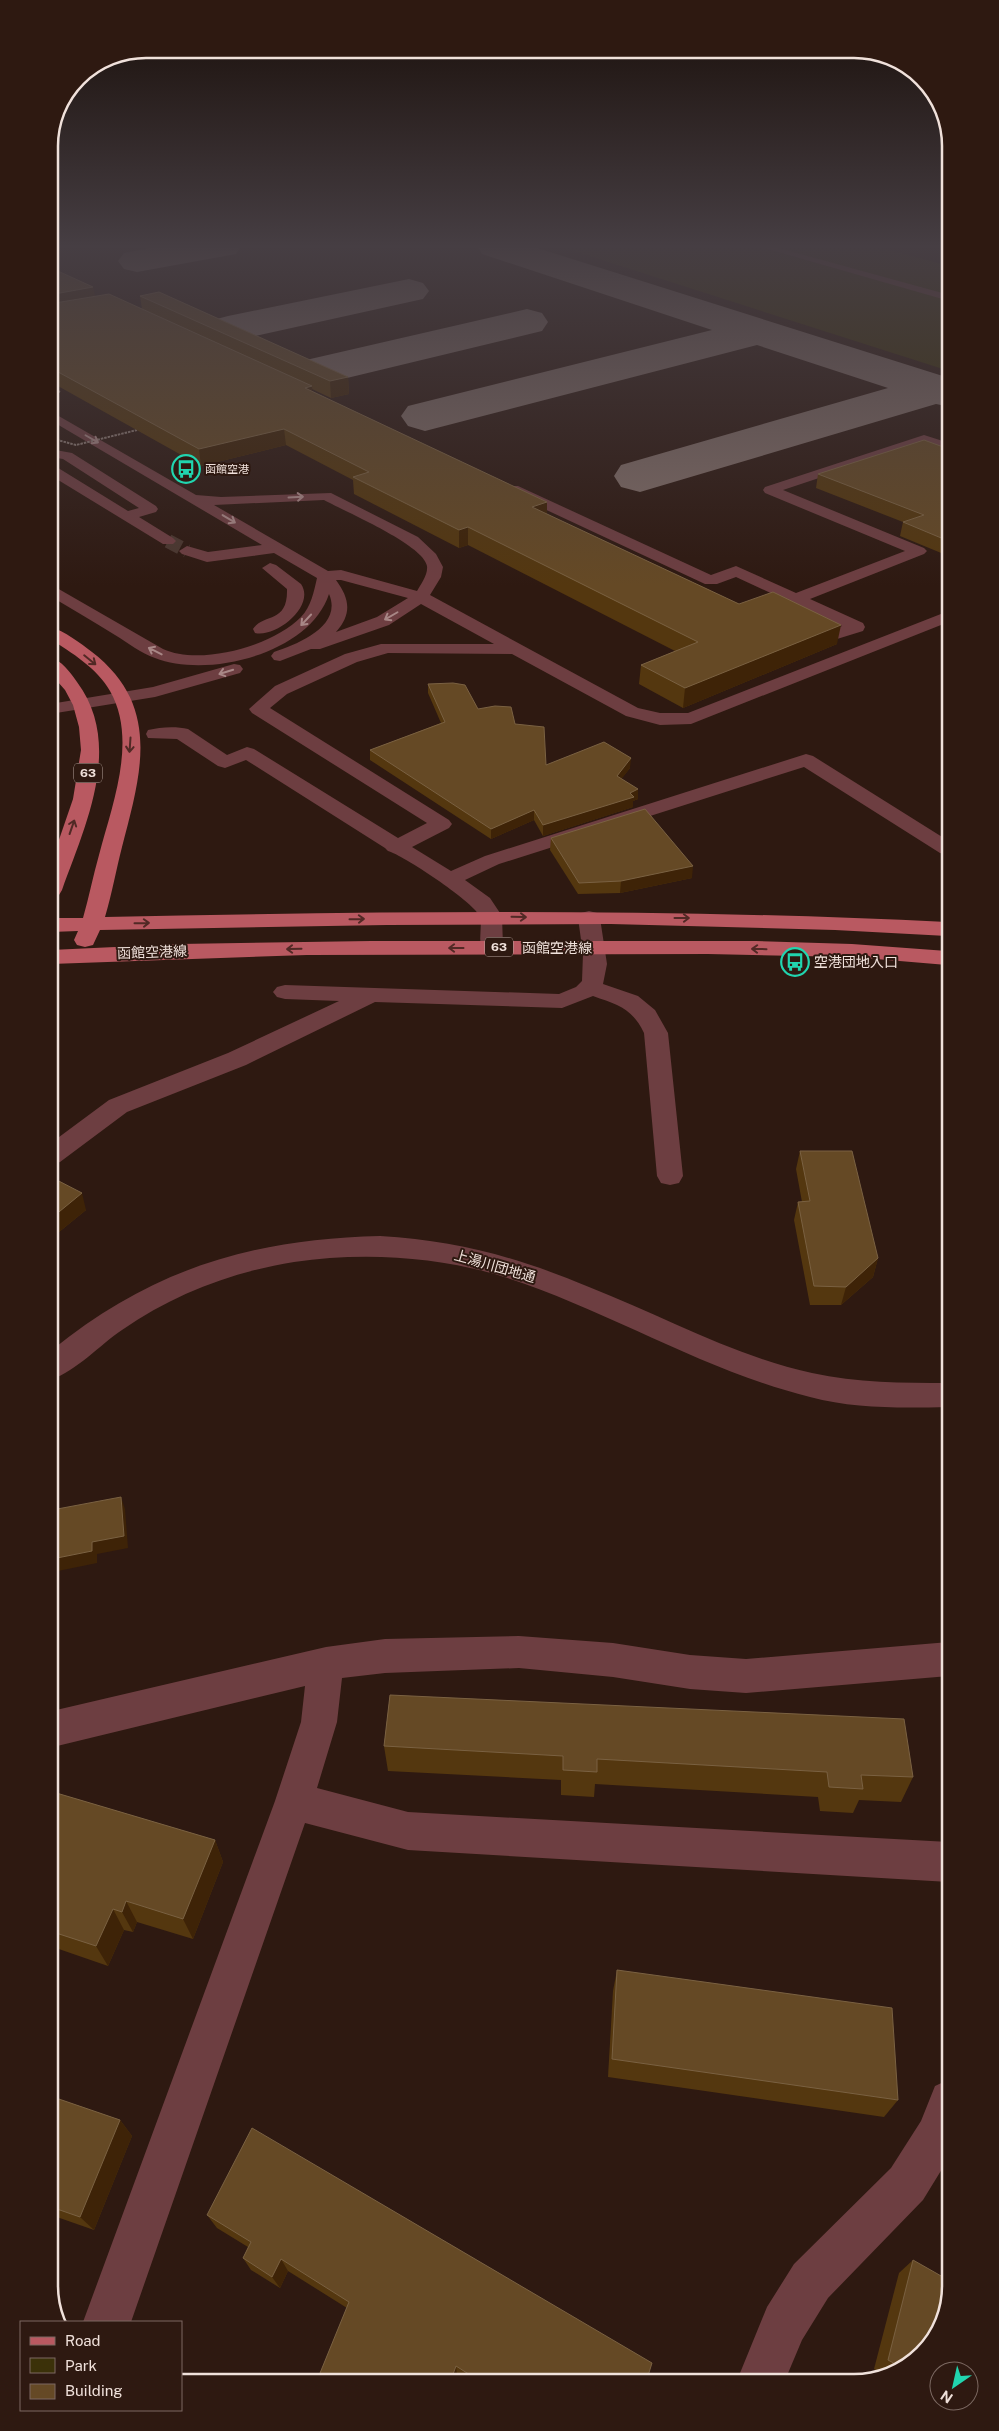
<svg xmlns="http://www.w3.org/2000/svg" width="999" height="2431" font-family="'Public Sans','Noto Sans JP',sans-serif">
<rect width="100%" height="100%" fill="#2e1911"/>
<g fill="#3b3109">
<polygon points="558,246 755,246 946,299 946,370"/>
<polygon points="768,246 874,246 946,265 946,295"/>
</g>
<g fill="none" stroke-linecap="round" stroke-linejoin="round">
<g fill="#7f6c66" fill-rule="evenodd">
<polygon points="161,246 241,246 236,254 137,272 124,269 118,261 124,253"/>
<polygon points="477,246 531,246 946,377 946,406 936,404 640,492 621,487 614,476 621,465 888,388 757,345 425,431 408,426 401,416 408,406 712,330 482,254"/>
<polygon points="409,279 423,283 429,291 423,299 228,342 213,338 207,329 213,320 228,316"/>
<polygon points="527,309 542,313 548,322 542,331 322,384 306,380 299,370 306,360"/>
</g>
<polyline stroke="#4b372f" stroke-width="14" stroke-dasharray="14 7" stroke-linecap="butt" points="168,541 187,551"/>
<polyline stroke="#8c7a73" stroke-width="2" stroke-dasharray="2.5 1" stroke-linecap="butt" points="49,386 60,392"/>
<g fill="#6d3e41" fill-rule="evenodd">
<polygon points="757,246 771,246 946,294 946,300"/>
<path d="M 50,411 L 196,495 L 221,497 L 331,493 L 418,537 L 436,554 L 443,567 L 441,577 L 430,595 L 638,708 L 660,713 L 688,713 L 946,612 L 946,623 L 691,724 L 660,725 L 626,716 L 512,654 L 388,653 L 357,662 L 287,694 L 270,708 L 449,820 L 452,824 L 449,828 L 412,847 L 451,871 L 485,856 L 806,754 L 813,756 L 947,840 L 947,855 L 940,853 L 804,767 L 499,864 L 465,880 L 490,898 L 502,916 L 503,947 L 500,952 L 492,954 L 484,952 C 476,941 484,926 479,915 C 472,901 403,855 388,851 L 385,848 L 246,760 L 225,768 L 218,766 L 177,739 L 148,738 L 146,734 L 148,730 C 160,727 176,726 188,729 L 227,755 L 247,747 L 254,749 L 398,838 L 427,823 L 252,713 L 249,709 L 275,686 L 345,654 L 381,644 L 494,644 L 421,604 L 389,625 L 320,649 L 311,649 L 280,661 L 274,660 L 271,656 L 274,652 C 298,644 343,626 329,594 C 310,653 209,679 155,658 C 141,653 128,643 115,635 C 94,622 72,609 50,596 L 50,584 L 163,649 C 200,666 273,646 301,617 C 311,607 314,591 317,578 L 274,553 L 207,562 L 182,554 L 179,551 L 187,546 L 208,552 L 262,545 L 50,420 ZM 324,500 C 344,511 424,545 427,566 C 428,575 421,584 417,591 L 341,570 L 328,571 L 214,505 ZM 336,580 L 341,580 L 408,598 L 377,617 L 336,632 C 352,614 350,599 336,580 Z"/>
<polygon points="924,435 946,442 946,451 924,443 783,490 924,548 927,551 924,554 810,599 863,623 865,627 863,631 837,639 831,638 829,634 831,630 842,626 736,577 717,584 705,584 508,492 506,489 508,486 518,486 711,575 736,566 796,593 905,551 765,493 763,490 765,487"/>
<polygon points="50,449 72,453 156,506 158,509 156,512 139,517 173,538 176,541 173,544 163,544 50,475 50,465 55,466 128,511 139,508 63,459 50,457"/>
<path d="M 270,563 L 276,565 L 301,584 C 316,606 276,638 255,633 L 253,629 C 264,613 288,624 287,589 L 262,568 Z"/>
<polygon points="234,664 240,665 243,669 240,673 155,697 50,714 50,704 153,687"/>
<path d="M 589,911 L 597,913 L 600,918 L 607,964 L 603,984 L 638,996 L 655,1010 L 668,1033 L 683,1176 L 679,1183 L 670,1185 L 661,1183 L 657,1176 L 644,1033 C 632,1008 618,1005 593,996 L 562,1008 L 375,1002 L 246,1065 L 127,1112 L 60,1162 L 51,1165 L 51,1143 L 109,1100 L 228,1053 L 339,1001 L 285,999 L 277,997 L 273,992 L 277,987 L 285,985 L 559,994 L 576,987 L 582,981 L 583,954 L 578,918 L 581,913 Z"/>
<path d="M 380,1236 C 459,1241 517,1257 589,1287 C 663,1316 734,1356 812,1373 C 857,1383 903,1383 948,1383 L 948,1407 C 902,1408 855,1409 810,1397 C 701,1370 605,1308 498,1275 C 433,1256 361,1252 294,1262 C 232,1272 174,1294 122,1330 C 101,1344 75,1372 52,1379 L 52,1350 C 152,1269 252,1239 380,1236 Z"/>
<polygon points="519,1636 613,1643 690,1655 746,1659 949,1642 949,1676 746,1693 690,1689 613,1677 519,1668 385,1673 342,1678 337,1722 317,1788 408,1812 949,1842 949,1882 408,1850 305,1823 131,2322 83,2322 275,1801 301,1722 305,1686 53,1747 52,1711 326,1647 385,1639"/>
<polygon points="950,2079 950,2156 923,2200 828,2298 802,2340 786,2378 738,2378 767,2307 794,2264 891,2168 921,2121 935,2086"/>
</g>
<g fill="#b95961" fill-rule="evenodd">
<path d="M 50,627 C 65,631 80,643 92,652 C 162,706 141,774 122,847 C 116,870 112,894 105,917 C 386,911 666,908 947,922 L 947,936 L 835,930 L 611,924 L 387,925 L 100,930 L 93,945 L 85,947 L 77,945 L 74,940 L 78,931 L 51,932 L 51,918 L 83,918 C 89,897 93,876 99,855 C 112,805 138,740 110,691 C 98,669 71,652 50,639 Z"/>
<path d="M 50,657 C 61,660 71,673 77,682 C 124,745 85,826 62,890 L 59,895 L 51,896 L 51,863 L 73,799 L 81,750 L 79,727 L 73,705 L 65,690 L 50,673 Z"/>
<polygon points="371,941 756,941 852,944 947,951 947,965 852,957 708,954 307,955 51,964 51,950 179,944"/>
</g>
<polyline stroke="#8c7a73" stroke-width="2" stroke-dasharray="2.5 1" stroke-linecap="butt" points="50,438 76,445 137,430"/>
</g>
<g fill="#54370f">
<polygon points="49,267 95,296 142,309 140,296 348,377 349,394 331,398 312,389 312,391 547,514 739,604 837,644 683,708 639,684 641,665 675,651 468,545 459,548 354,494 353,480 286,445 201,466 49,381"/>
<polygon points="946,448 946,555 900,536 903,522 816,488 818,474"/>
<polygon points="428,684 478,709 515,724 546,765 630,768 621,779 638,799 633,801 633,807 543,836 534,820 491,839 370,760 370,750 441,723 428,693"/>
<polygon points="551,838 692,878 620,893 578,894 550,850"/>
<polygon points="800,1151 878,1258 873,1277 841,1305 810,1305 794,1220 798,1202 802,1202 796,1169"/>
<polygon points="51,1177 86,1210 59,1232 51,1228"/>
<polygon points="390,1695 913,1777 901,1802 859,1800 853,1813 820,1811 818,1797 595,1784 594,1797 561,1795 561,1780 388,1771 384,1746"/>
<polygon points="53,1792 215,1840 223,1862 193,1939 137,1922 133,1932 124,1930 108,1966 53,1947"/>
<polygon points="617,1970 898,2100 884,2117 608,2077 613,1991"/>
<polygon points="53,2097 120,2120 132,2136 94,2230 54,2216"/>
<polygon points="207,2215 647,2379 465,2380 457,2375 456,2380 320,2381 318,2378 347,2308 288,2271 280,2288 251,2270 243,2258 248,2247 217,2228"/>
<polygon points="913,2260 930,2344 886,2376 874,2369 899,2273"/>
</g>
<g fill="#3e2307">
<polygon points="93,287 96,301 49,310 49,295"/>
<polygon points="348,377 349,394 331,398 330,381"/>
<polygon points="312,386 313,402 305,388"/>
<polygon points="284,429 286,445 201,466 199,449"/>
<polygon points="547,502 547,520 532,507"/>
<polygon points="468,527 468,545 459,548 459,530"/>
<polygon points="841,625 837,644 683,708 685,688"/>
<polygon points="631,758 630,768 616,786 617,776"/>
<polygon points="638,789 638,799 633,801 633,807 543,836 543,825"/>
<polygon points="534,810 534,820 491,839 491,829"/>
<polygon points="693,866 692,878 620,893 621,881"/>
<polygon points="82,1193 86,1210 59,1232 54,1216"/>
<polygon points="878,1258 873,1277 841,1305 846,1287"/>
<polygon points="121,1497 125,1509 128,1548 97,1554 97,1563 53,1572 52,1570 52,1559 92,1542"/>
<polygon points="215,1840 223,1862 193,1939 183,1919"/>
<polygon points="126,1901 137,1922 133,1932 122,1912"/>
<polygon points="113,1909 124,1930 108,1966 96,1946"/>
<polygon points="120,2120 132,2136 94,2230 80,2217"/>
<polygon points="281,2259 288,2271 280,2288 272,2277"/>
<polygon points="456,2366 457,2375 456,2380 451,2380"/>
</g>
<g fill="#654925" stroke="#7a6142">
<polygon points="49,267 93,287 49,295"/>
<polygon points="159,292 348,377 330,381 140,296"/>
<polygon points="109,294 312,386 305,388 547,502 532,507 739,604 773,592 841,625 685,688 641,665 698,642 468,527 459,530 353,477 369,472 284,429 199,449 49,367 49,330 54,329 55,323 49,322 49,304"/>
<polygon points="924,440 946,448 946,540 903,522 924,515 818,474"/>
<polygon points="453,683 465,685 478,709 495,706 511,707 515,724 544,727 546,765 604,742 631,758 617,776 638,789 630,793 634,797 543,825 534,810 491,829 370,750 445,722 428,684"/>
<polygon points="645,809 693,866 621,881 579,883 551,838"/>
<polygon points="800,1151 852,1151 878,1258 846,1287 814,1286 798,1202 810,1201"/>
<polygon points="51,1177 82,1193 54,1216 51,1214"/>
<polygon points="121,1497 124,1536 92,1542 92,1551 52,1559 52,1510"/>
<polygon points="390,1695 904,1719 913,1777 861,1775 863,1789 829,1787 827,1772 597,1759 597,1772 563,1770 563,1756 384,1746"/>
<polygon points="53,1792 215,1840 183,1919 126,1901 122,1912 113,1909 96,1946 53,1932 53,1884 54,1881 53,1881"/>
<polygon points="617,1970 892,2008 898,2100 612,2059"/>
<polygon points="53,2097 120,2120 80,2217 54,2208"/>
<polygon points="252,2128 652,2363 647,2379 478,2380 456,2366 451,2380 322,2381 318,2378 349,2302 281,2259 272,2277 243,2258 251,2242 207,2215"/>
<polygon points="913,2260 950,2281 950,2285 930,2344 899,2366 888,2360"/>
</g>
<defs><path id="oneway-shaft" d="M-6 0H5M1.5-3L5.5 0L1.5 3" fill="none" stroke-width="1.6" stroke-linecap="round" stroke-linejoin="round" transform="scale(1.25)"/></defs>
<g stroke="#a88786">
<use href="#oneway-shaft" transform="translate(92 439) rotate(30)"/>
<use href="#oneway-shaft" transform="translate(296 497) rotate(-3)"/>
<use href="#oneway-shaft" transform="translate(229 519) rotate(31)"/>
<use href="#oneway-shaft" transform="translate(391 616) rotate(150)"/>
<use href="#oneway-shaft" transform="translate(306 620) rotate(133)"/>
<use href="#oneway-shaft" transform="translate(155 651) rotate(-153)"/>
<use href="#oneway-shaft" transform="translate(226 672) rotate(163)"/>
</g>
<g stroke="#512925">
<use href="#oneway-shaft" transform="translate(90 660) rotate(39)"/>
<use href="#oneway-shaft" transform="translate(130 745) rotate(94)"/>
<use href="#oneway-shaft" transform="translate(72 827) rotate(-71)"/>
<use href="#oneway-shaft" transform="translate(519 917) rotate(1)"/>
<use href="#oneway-shaft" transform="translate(682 918)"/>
<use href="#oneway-shaft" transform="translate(357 919) rotate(-1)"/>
<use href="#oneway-shaft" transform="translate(142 923) rotate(-1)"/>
<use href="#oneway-shaft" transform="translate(456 948) rotate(180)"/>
<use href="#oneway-shaft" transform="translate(294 949) rotate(179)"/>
<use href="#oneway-shaft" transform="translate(759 949) rotate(-179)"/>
</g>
<linearGradient id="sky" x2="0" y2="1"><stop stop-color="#190e09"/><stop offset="0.42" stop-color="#463e43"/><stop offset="1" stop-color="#463e43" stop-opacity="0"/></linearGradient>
<rect width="999" height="586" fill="url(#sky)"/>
<defs>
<symbol id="bus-ring" viewBox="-11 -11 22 22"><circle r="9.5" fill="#2e1911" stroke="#21d5af" stroke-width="1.5"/><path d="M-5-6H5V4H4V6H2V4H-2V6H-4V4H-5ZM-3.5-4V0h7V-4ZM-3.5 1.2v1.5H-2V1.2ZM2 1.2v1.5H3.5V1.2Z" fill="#21d5af"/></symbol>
</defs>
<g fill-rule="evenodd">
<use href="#bus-ring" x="170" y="453" width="32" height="32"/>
<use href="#bus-ring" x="779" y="946" width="32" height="32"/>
</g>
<g text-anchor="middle" stroke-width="4" stroke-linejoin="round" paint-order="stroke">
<g font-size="11" fill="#f0e1db" stroke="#2e1911" text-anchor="start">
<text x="205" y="473">函館空港</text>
</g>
<g fill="#2e1911" stroke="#b6a59e" stroke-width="1">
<rect x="74" y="763.5" width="28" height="19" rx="4"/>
<rect x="485" y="937.5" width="28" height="19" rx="4"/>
</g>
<g font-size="12" font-weight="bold" fill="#f0e1db">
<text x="88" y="777">63</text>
<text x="499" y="951">63</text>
</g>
<g font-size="14" fill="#f0e1db" stroke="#2e1911">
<text x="557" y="953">函館空港線</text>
<text transform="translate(152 952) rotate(-2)" y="5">函館空港線</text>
<text transform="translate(495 1266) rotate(16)" y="5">上湯川団地通</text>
</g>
<g font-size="14" fill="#f0e1db" stroke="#2e1911" text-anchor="start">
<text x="814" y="967">空港団地入口</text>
</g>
</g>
<path d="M0 0H999V2431H0ZM146 58H854A88 88 0 0 1 942 146V2286A88 88 0 0 1 854 2374H146A88 88 0 0 1 58 2286V146A88 88 0 0 1 146 58Z" fill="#2e1911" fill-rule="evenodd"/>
<path fill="none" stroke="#f0e1db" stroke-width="2.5" d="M146 58H854A88 88 0 0 1 942 146V2286A88 88 0 0 1 854 2374H146A88 88 0 0 1 58 2286V146A88 88 0 0 1 146 58Z"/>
<rect x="20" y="2321" width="162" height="90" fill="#2e1911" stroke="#7c6962"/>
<rect x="30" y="2337" width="25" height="8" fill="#b95961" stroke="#7c6962"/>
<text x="65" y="2346" font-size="15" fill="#f0e1db">Road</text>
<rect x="30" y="2358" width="25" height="15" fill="#3b3109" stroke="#7c6962"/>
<text x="65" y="2371" font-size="15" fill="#f0e1db">Park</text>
<rect x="30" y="2384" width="25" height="15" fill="#654925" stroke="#7c6962"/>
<text x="65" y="2396" font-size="15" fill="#f0e1db">Building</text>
<g transform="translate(954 2386) rotate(214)"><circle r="24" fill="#2e1911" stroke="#7c6962"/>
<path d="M0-4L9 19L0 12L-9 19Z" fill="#21d5af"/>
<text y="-8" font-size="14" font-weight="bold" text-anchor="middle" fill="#f0e1db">N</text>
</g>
</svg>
